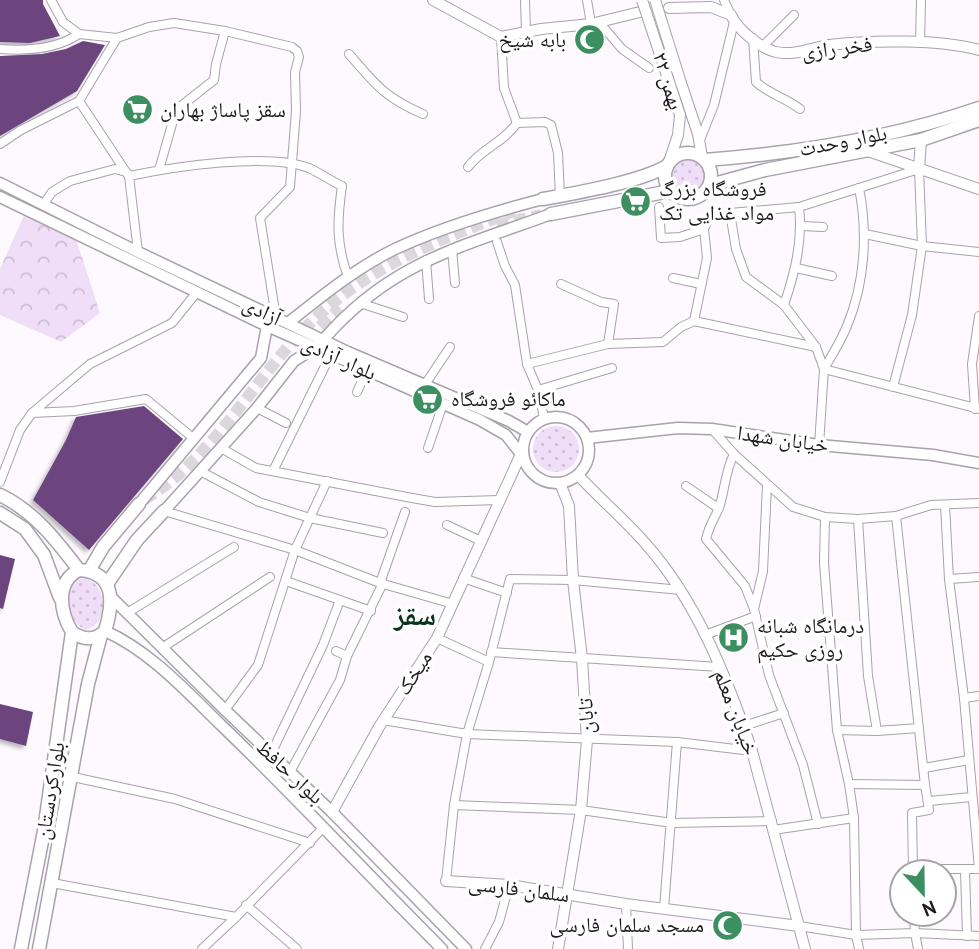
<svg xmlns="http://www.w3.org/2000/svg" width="979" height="949" font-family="'PT Sans','Noto Naskh Arabic',sans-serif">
<defs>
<pattern id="grass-dots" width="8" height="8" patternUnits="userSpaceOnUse" patternTransform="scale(1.75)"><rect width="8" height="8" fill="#f0def8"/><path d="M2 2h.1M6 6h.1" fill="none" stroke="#cdbed4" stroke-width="1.8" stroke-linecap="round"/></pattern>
<pattern id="park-crowns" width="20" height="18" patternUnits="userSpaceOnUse" patternTransform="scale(1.75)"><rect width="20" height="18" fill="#f0def8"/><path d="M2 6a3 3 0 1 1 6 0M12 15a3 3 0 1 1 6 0" fill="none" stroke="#cdbed4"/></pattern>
<filter id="shadow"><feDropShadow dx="-3" dy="3" stdDeviation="2" flood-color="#0004"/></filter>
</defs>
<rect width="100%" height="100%" fill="#fdf9ff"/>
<g fill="url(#grass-dots)">
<circle cx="689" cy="177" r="18"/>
<circle cx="556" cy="449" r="23"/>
<path d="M 81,578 C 105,578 114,622 85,630 C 66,619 61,590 81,578 Z"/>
</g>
<polygon fill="url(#park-crowns)" points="25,213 74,233 100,313 61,342 0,315 0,269"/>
<g fill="#6c447e" filter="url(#shadow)">
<polygon points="0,0 43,0 43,4 60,36 30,43 0,42"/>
<polygon points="83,41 105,45 77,91 0,136 0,56 42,54 66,49"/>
<polygon points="144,406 183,439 89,550 33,500 66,440 76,417"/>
<polygon points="0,555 15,559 3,609 0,608"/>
<polygon points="0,704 33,712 26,746 0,739"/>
</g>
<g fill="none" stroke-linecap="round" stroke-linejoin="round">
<g stroke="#dbd8dd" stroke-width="12" stroke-dasharray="12 6" stroke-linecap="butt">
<polyline points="497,225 541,215"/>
<polyline points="307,339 340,308"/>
<path d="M 144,500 C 155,492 168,484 178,475 C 233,427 268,360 322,312 C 378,262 446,237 514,211"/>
</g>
<defs>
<g id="minor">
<polyline points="51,0 63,22 79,34 117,38 149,27 174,23 225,31 292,47 297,51 299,57 295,72 296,111 290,187 260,218 276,317"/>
<polyline points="525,0 526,31"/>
<polyline points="587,0 591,24"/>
<polyline points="724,0 731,15"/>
<polyline points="599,22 622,49 649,68"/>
<polyline points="501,37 504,88 517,123 545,122 551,125 558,153 560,196"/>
<path d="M 753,38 L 756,82 C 769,94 786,98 800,109"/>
<polyline points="920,43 921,0"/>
<polyline points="763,46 794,15"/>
<path d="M 0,49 C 26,51 57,49 79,34"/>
<path d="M 349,54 C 376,85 384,97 423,114"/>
<polyline points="79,101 126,172"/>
<polyline points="700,140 714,105 734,22"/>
<polyline points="0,144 21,130 79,101 117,38"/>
<path d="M 468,167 C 482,148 502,144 517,123"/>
<polyline points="159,170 176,110 214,80 216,64 225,31"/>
<polyline points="129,176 138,252"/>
<path d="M 859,188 C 868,233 865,283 847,326 C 841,341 832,355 824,369 L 979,409"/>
<path d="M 43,205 L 52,192 L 70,181 L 115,169 L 126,172 L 129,176 C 173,167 268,152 309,168 C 320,173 331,181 342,186 C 337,221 336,244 348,277"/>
<polyline points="659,207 661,238 680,237 704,229"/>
<polyline points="730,213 799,207 919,169 922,246 912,315 893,387"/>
<polyline points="801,226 823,227"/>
<polyline points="865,234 922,246 979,252"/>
<polyline points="497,242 505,266 515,285 527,364 538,390 544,418"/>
<polyline points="452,249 455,283"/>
<polyline points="426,260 429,299"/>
<polyline points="796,268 832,276"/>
<polyline points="673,278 701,284"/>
<polyline points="561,284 601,302 614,304 608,344"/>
<polyline points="360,303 403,317"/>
<path d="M 784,305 C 795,272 803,241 799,207"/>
<polyline points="694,321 707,258 704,229 712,211 730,213 736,249 746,277 784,305 816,347 824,369 819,445"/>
<polyline points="527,364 608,344 663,342 681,327 694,321 816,347"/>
<polyline points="424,386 450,347"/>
<polyline points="538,390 612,368"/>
<polyline points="357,392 367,370"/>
<polyline points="257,408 286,423"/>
<polyline points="975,409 972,364 979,316"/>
<polyline points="32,413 90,364 172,323 197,292"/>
<path d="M 712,429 L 734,454 C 725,471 725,490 719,508 C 714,519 709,526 706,539 L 745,586 L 754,609"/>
<polyline points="221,448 256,468 412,498 435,502 499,500"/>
<polyline points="428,448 443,404"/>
<polyline points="734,454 793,507 825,517 858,519 896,516 931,505 979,503"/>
<polyline points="200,471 259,502 310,518 383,533"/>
<polyline points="273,471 331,354"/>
<polyline points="0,482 20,430 32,413 74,411 146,399 193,438"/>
<polyline points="767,485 763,571 754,609 769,675 803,765 818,824"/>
<polyline points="686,486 718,508"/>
<polyline points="945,505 949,579 964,698 979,869"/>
<polyline points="164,511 295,550 380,583 453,604"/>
<polyline points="896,516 925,785 929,810 912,813 913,872"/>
<polyline points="825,517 824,563 837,730 849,784 854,818 856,935 859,949"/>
<polyline points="858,519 868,676 877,731"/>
<polyline points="447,525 481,541"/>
<polyline points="463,578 507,593"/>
<polyline points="949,579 979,577"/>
<polyline points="286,581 371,611"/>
<polyline points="380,583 405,512"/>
<polyline points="127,613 234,547"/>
<polyline points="705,635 756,616"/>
<polyline points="437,638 489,662"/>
<polyline points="162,648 270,577"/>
<polyline points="336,651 347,656"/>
<polyline points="491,652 719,667"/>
<polyline points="964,698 979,696"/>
<polyline points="225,710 258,665 295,550 327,481"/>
<polyline points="383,720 467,734 677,742 752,751"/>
<polyline points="750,724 784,713"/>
<polyline points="837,730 877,731 919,728"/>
<polyline points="271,754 323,645 340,600"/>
<polyline points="924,768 969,760"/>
<polyline points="290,772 340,680 347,656 383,583"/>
<polyline points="73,777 175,799 310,843"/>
<polyline points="849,784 925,785"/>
<polyline points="929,801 972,797"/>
<polyline points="454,805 581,810 672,823 772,821"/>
<polyline points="773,830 854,818"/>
<polyline points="913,869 979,869"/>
<polyline points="965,870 967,936"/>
<polyline points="446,881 454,805 467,734 489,662 510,579 573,580 681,590"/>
<polyline points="52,883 236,917"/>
<polyline points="626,904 628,949"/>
<polyline points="246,905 297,949"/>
<polyline points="664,908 677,742"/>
<polyline points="914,914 915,933 918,949"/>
<polyline points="799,926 856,935 915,933 979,936"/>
<polyline points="202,949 236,917 323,828"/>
<polyline points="485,949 499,922 509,885"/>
</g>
<g id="tertiary">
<polyline points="433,0 501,37 541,29 591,24 644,11"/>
<path d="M 669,8 L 711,7 L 731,15 C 738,30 760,48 776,52 C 795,56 811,48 829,45 C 869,40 941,39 979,50"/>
<polyline points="681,83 698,134 702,157"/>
<polyline points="868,151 979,189"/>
<polyline points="669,162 678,135 680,115"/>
<polyline points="919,169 921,140"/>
<path d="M 578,475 C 599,498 624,519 645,543 C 697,601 727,678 752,751 L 805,949"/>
<polyline points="332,812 379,727 437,638 521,454"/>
<polyline points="446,881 509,885 626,904 799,926"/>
<polyline points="558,949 581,810 587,740 582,659 573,580 569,506 560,483"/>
</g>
<g id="secondary">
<polyline points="0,183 138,252 348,352 509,421 528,432"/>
<polyline points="0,197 267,326 480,420 506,435 521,454"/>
<path d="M 288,323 C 322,296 356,268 395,249 C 442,227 493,212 543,199"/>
<path d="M 324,339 C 391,262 459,248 551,214"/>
<circle cx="556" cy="450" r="33"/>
<polyline points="587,438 678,428 712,429 819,445 933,455 979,463"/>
<polyline points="139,504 261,358 267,326"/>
<polyline points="164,511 257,408 294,361 316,347"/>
<polyline points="112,598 225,710 332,812 466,949"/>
<path d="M 105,631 C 150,651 186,691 221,725 C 297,798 368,875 442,949"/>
</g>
<g id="primary">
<circle cx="688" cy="176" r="23"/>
<path d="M 705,160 C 797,153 892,138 979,108"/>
<polyline points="710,185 765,170 921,140 979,120"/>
<path d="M 543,199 C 576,193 640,182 667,166"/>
<polyline points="551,214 670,191"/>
<path d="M 0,495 C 35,512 56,540 79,570"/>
<polyline points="0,513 25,529 44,555 60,598"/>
<path d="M 79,570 C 117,572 113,605 105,631 C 95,641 83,640 72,632 C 60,612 55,582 79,570 Z"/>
<polyline points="89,571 103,547 139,504"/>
<polyline points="107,584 137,540 164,511"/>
<polyline points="21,949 44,831 72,632"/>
<polyline points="39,949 88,684 101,635"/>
</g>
</defs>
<use href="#minor" stroke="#a8a2ab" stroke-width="10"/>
<use href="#tertiary" stroke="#a8a2ab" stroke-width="12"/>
<use href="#secondary" stroke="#a8a2ab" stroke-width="13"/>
<use href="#primary" stroke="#a8a2ab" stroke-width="15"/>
<use href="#minor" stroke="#fff" stroke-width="8"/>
<use href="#tertiary" stroke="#fff" stroke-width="10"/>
<use href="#secondary" stroke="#fff" stroke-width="10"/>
<use href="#primary" stroke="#fff" stroke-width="12"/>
<defs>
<g id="tertiary-bridge">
<polyline points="642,0 680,115"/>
<polyline points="655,0 681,83"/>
</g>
</defs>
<use href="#tertiary-bridge" stroke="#a8a2ab" stroke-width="12" stroke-linecap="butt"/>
<use href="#tertiary-bridge" stroke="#fff" stroke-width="10"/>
</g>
<defs>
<symbol id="mosque-disc" viewBox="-11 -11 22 22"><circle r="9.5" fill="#3c8f60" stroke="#fff"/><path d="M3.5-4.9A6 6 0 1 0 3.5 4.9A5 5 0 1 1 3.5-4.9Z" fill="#fff"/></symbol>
<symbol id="supermarket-disc" viewBox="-11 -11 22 22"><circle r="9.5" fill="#3c8f60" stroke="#fff"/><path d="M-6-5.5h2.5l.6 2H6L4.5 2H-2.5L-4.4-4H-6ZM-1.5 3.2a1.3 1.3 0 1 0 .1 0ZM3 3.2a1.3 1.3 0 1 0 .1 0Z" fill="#fff"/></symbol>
<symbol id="hospital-disc" viewBox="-11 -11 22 22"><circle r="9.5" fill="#3c8f60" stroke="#fff"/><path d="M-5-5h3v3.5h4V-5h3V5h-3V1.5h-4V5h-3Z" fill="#fff"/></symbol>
</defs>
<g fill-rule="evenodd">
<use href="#mosque-disc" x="572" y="22" width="35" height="35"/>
<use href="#supermarket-disc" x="120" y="92" width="35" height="35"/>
<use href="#supermarket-disc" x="618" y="184" width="35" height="35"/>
<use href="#supermarket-disc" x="410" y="382" width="35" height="35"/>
<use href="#hospital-disc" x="716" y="620" width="35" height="35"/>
<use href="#mosque-disc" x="710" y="908" width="35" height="35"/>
</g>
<g text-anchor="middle" stroke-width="7" stroke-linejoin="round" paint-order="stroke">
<g font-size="21" fill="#1d1b1e" stroke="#fff" text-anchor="start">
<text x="566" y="47" text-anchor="end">بابه شیخ</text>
<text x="160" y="117">سقز پاساژ بهاران</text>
<text x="659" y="196">فروشگاه بزرگ<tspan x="659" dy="24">مواد غذایی تک</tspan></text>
<text x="451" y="406">ماکائو فروشگاه</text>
<text x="757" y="633">درمانگاه شبانه<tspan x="757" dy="24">روزی حکیم</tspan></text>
<text x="704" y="932" text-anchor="end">مسجد سلمان فارسی</text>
</g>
<g font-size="21" fill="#1d1b1e" stroke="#fff">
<text transform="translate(837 48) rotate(-7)" y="7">فخر رازی</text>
<text transform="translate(668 81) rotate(73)" y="7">۲۲ بهمن</text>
<text transform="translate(843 141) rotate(-11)" y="7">بلوار وحدت</text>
<text transform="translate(262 311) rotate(25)" y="7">آزادی</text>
<text transform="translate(339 358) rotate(24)" y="7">بلوار آزادی</text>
<text transform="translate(783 439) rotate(8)" y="7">خیابان شهدا</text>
<text transform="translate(414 673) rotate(-57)" y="7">میخک</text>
<text transform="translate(736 712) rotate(69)" y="7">خیابان معلم</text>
<text transform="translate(586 716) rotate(-93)" y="7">تابان</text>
<text transform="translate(290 772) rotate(43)" y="7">بلوار حافظ</text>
<text transform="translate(50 791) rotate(-81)" y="7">بلوارکردستان</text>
<text transform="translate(519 889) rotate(7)" y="7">سلمان فارسی</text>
</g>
<g font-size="28" font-weight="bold" fill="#0a331e" stroke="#fff">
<text x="415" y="625">سقز</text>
</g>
</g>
<g transform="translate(923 893) rotate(158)"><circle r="33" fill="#ffffff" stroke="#a5a4a5" stroke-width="2"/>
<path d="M0-5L12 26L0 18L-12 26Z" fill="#3c8f60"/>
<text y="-10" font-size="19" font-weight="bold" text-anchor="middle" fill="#1d1b1e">N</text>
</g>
</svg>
